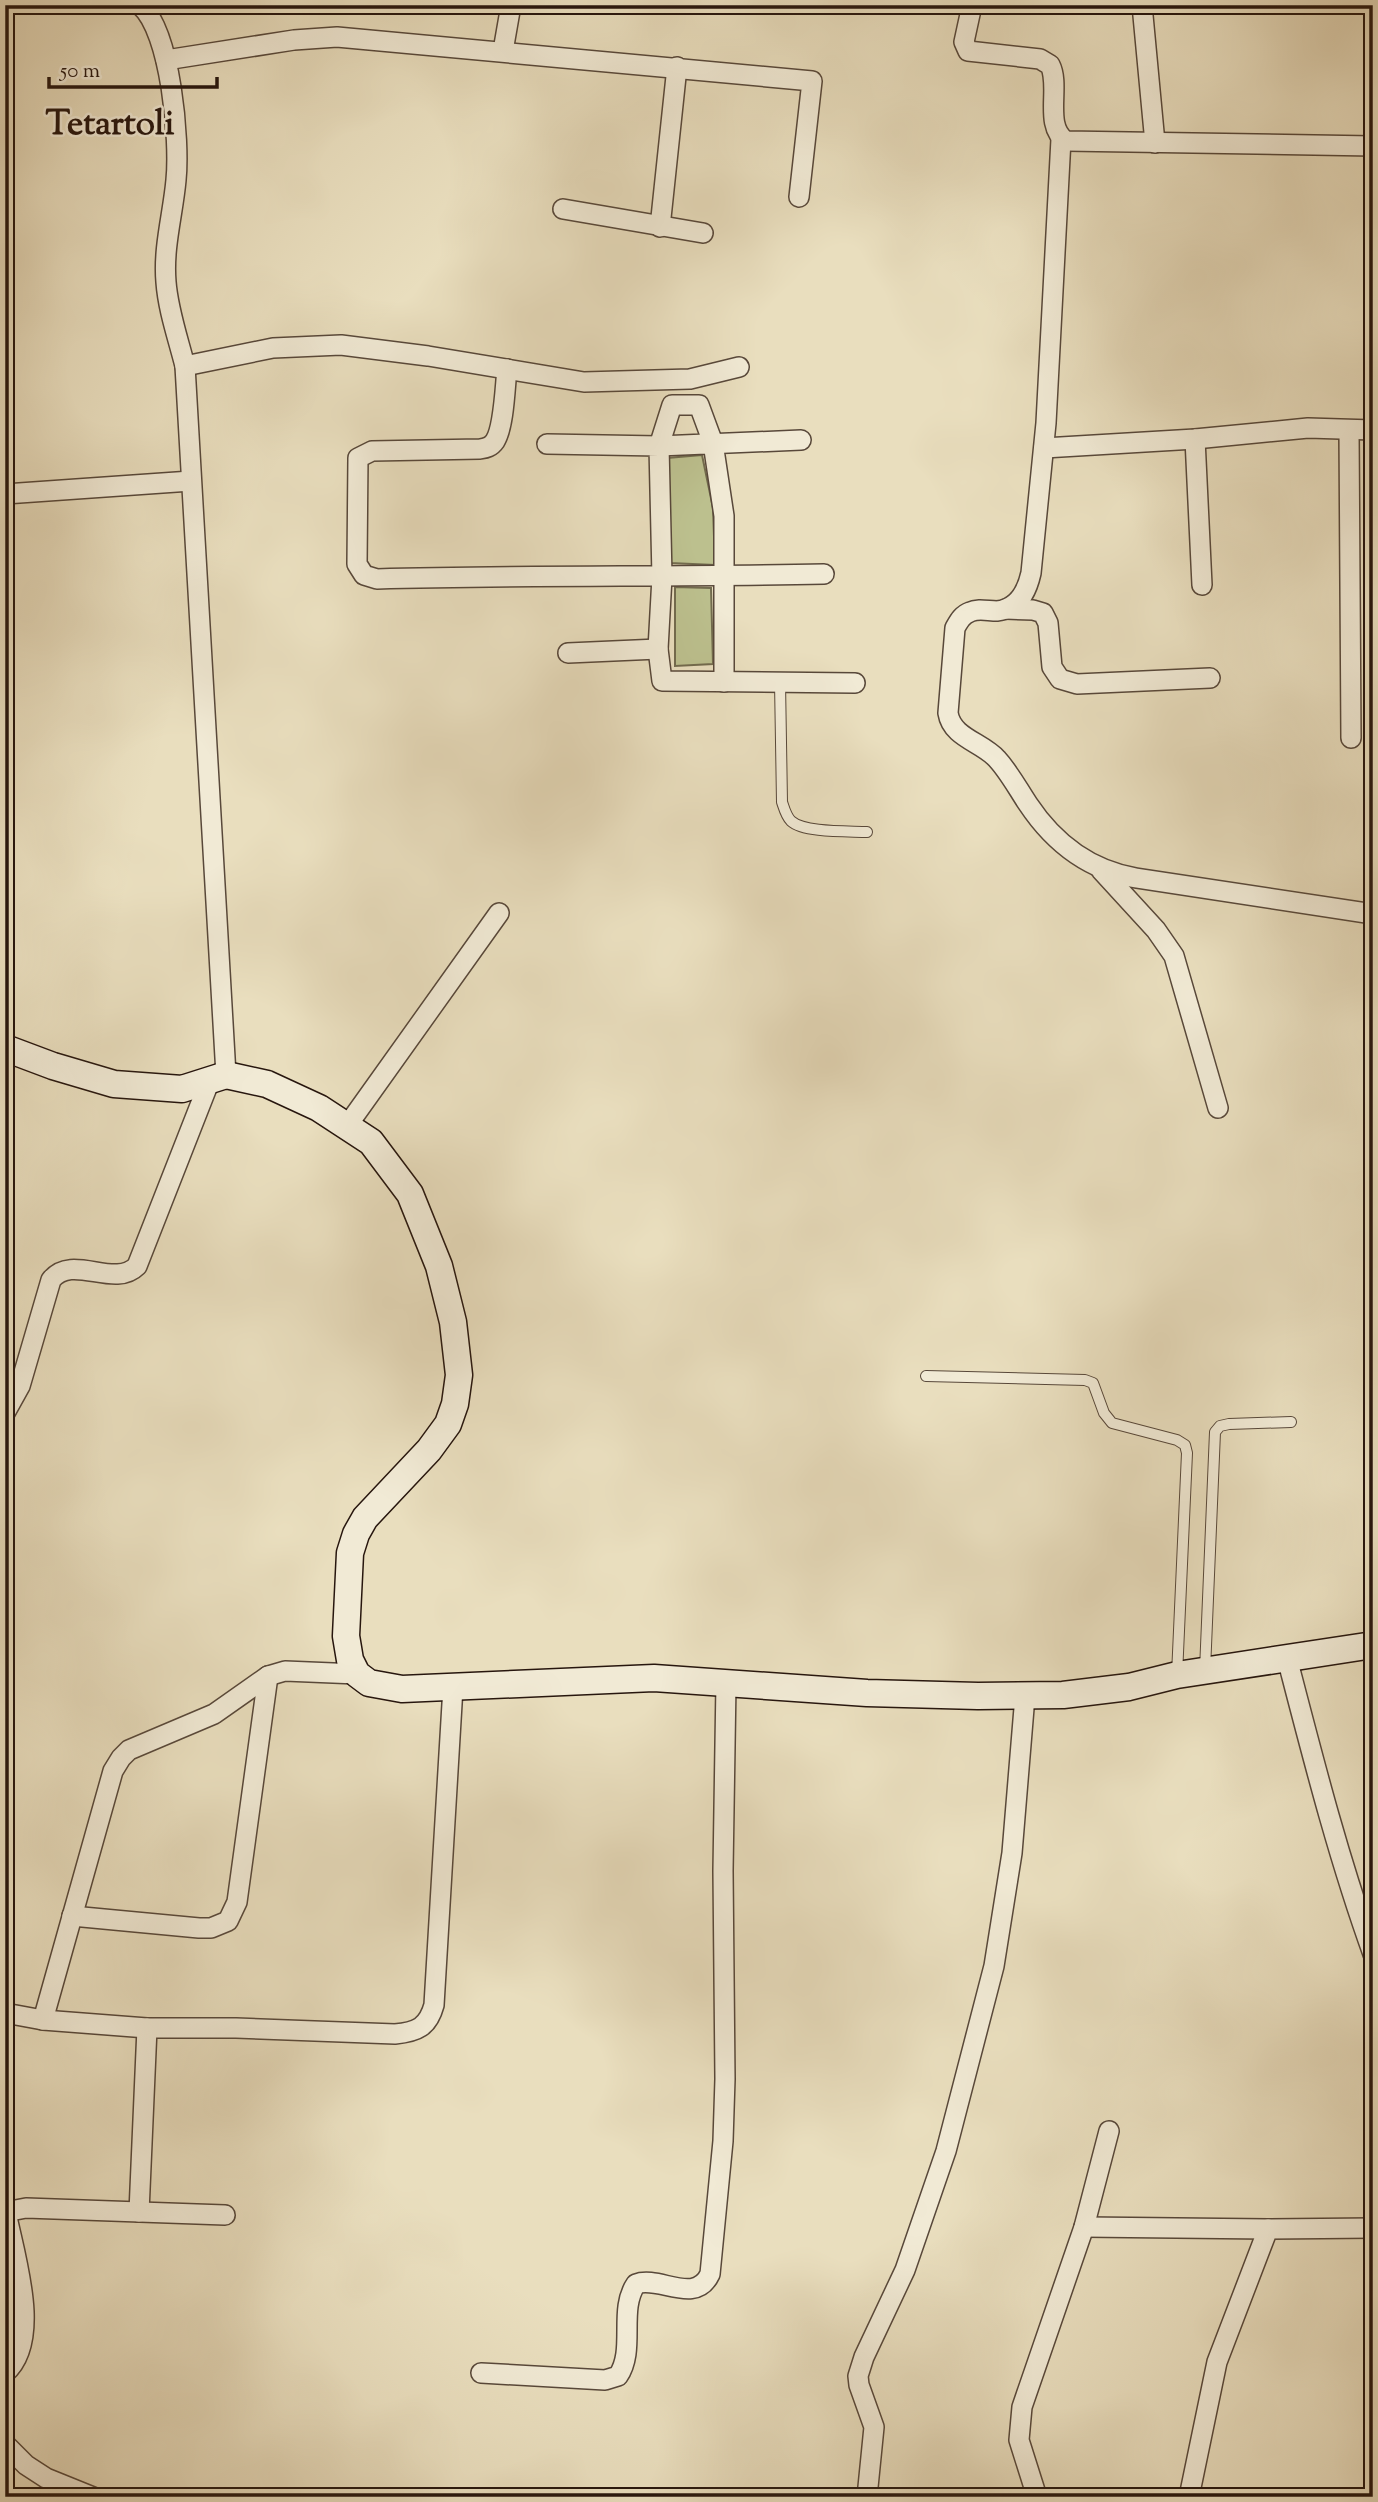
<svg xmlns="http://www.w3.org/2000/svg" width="1378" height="2502" font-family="'Sorts Mill Goudy',serif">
<rect width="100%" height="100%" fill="#e9debe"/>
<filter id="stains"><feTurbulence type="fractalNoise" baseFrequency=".00286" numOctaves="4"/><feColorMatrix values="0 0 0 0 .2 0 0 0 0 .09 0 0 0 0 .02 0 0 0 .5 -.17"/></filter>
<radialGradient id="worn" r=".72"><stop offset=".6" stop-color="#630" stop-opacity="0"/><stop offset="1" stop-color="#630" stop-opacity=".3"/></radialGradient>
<g fill="#bcc08e" stroke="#726b4e" stroke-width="2">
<polygon points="702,455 713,508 715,565 670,563 667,458"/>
<polygon points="675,587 711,588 713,664 675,666"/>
</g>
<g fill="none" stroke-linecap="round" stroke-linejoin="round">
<defs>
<g id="lane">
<path d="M 780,682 L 782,802 C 784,808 786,816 791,821 C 804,833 849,831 867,832"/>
<polyline points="926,1376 1085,1380 1093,1383 1104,1413 1112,1423 1177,1440 1185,1445 1187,1453 1177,1675"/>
<polyline points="1205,1670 1215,1432 1220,1426 1229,1424 1291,1422"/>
</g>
<g id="street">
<path d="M 140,5 C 171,31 180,141 176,180 C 173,214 163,247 166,282 C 168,310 178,338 185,366 L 226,1075"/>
<path d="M 972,5 L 964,42 L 968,51 L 1040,59 L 1050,65 C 1061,86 1043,126 1066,141 L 1373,146"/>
<polyline points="1142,5 1155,143"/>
<polyline points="503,51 511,5"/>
<polyline points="166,60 294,40 337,37 812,81 799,197"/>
<path d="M 1061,139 L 1046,423 L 1031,573 C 1027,591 1018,609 997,611 C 988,611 978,608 970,612 C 962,615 959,621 955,628 L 948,713 C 952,738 982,742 997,759 C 1009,772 1018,789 1028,804 C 1054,843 1089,870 1136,878 L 1373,914"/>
<polyline points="563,209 703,233"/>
<polyline points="660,227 677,67"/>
<polyline points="185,366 273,348 341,345 428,356 584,382 690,379 739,367"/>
<path d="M 507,369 C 505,387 504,427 495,441 C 491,447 486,448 480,449 L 372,451 L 358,458 L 357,564 L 364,575 L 377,579 C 526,575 675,577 824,574"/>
<polyline points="1349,430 1351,738"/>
<polyline points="1195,439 1202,585"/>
<polyline points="547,444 659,446 662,577 658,649 662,681 855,683"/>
<polyline points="1044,448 1195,439 1308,428 1373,430"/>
<polyline points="5,494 191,481"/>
<polyline points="1006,609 1033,610 1043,613 1048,623 1052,667 1060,679 1077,684 1210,678"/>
<polyline points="568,653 658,649"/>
<polyline points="724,682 724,516 713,443 699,405 672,405 659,446 801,440"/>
<polyline points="1101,870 1156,930 1174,956 1218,1108"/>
<polyline points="347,1126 499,913"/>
<path d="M 5,1413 L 20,1386 L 51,1280 C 72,1253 114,1289 137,1266 L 210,1080"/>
<path d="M 1287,1658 C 1313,1758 1338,1857 1373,1954"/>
<polyline points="72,1916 199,1928 211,1928 228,1921 237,1902 268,1676"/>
<path d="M 5,2013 L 43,2020 L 147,2028 L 236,2028 L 395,2034 C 417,2032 428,2027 434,2005 L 453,1687"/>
<polyline points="43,2020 113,1771 121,1758 129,1750 214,1714 268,1676 285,1671 357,1674"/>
<polyline points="5,2212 26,2208 225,2215"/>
<polyline points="139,2212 147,2028"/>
<polyline points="1084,2227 1268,2229"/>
<path d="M 5,2373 C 43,2340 14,2254 6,2212"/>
<path d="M 481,2373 L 605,2380 L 618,2376 C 636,2350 618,2310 636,2284 C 659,2275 695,2306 710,2274 L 723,2141 L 725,2079 L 723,1871 L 726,1683"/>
<polyline points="5,2444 26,2465 46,2478 93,2497"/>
<polyline points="867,2497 874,2427 859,2385 858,2376 864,2357 905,2270 946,2151 994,1966 1012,1853 1025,1696"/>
<polyline points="1037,2497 1019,2440 1022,2407 1084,2227 1109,2131"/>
<polyline points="1189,2497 1217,2362 1268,2229 1373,2228"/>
</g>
<polyline id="secondary" points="5,1048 53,1066 114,1084 182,1089 226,1075 267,1084 319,1108 371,1142 410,1194 439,1266 453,1322 459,1375 455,1404 448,1424 429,1450 365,1518 356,1534 350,1553 346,1636 350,1660 357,1674 369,1683 402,1689 654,1678 867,1693 978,1696 1063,1695 1129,1687 1177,1675 1373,1645"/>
</defs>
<use href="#lane" stroke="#58483a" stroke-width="12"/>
<use href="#street" stroke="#58483a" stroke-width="22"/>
<use href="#secondary" stroke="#27160e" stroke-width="29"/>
<use href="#lane" stroke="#f1ead5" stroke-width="10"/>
<use href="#street" stroke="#f1ead5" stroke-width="19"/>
<use href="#secondary" stroke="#f1ead5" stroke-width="26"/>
</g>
<g text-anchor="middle" stroke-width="5" stroke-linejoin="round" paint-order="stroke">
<g font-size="35" font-weight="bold" fill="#27160e" stroke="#f1ead5">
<text x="110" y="134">Tetartoli</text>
</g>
</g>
<rect width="1378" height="2502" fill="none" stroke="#e9debe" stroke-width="28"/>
<rect x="7" y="7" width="1364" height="2488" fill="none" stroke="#27160e" stroke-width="3.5"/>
<rect x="14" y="14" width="1350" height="2474" fill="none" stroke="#27160e" stroke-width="2"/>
<path d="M49 77v10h168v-10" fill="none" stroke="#27160e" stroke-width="3.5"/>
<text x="60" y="77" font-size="21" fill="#27160e" stroke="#f1ead5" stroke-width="5" paint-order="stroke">50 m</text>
<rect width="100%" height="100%" filter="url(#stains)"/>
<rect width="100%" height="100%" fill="url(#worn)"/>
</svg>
